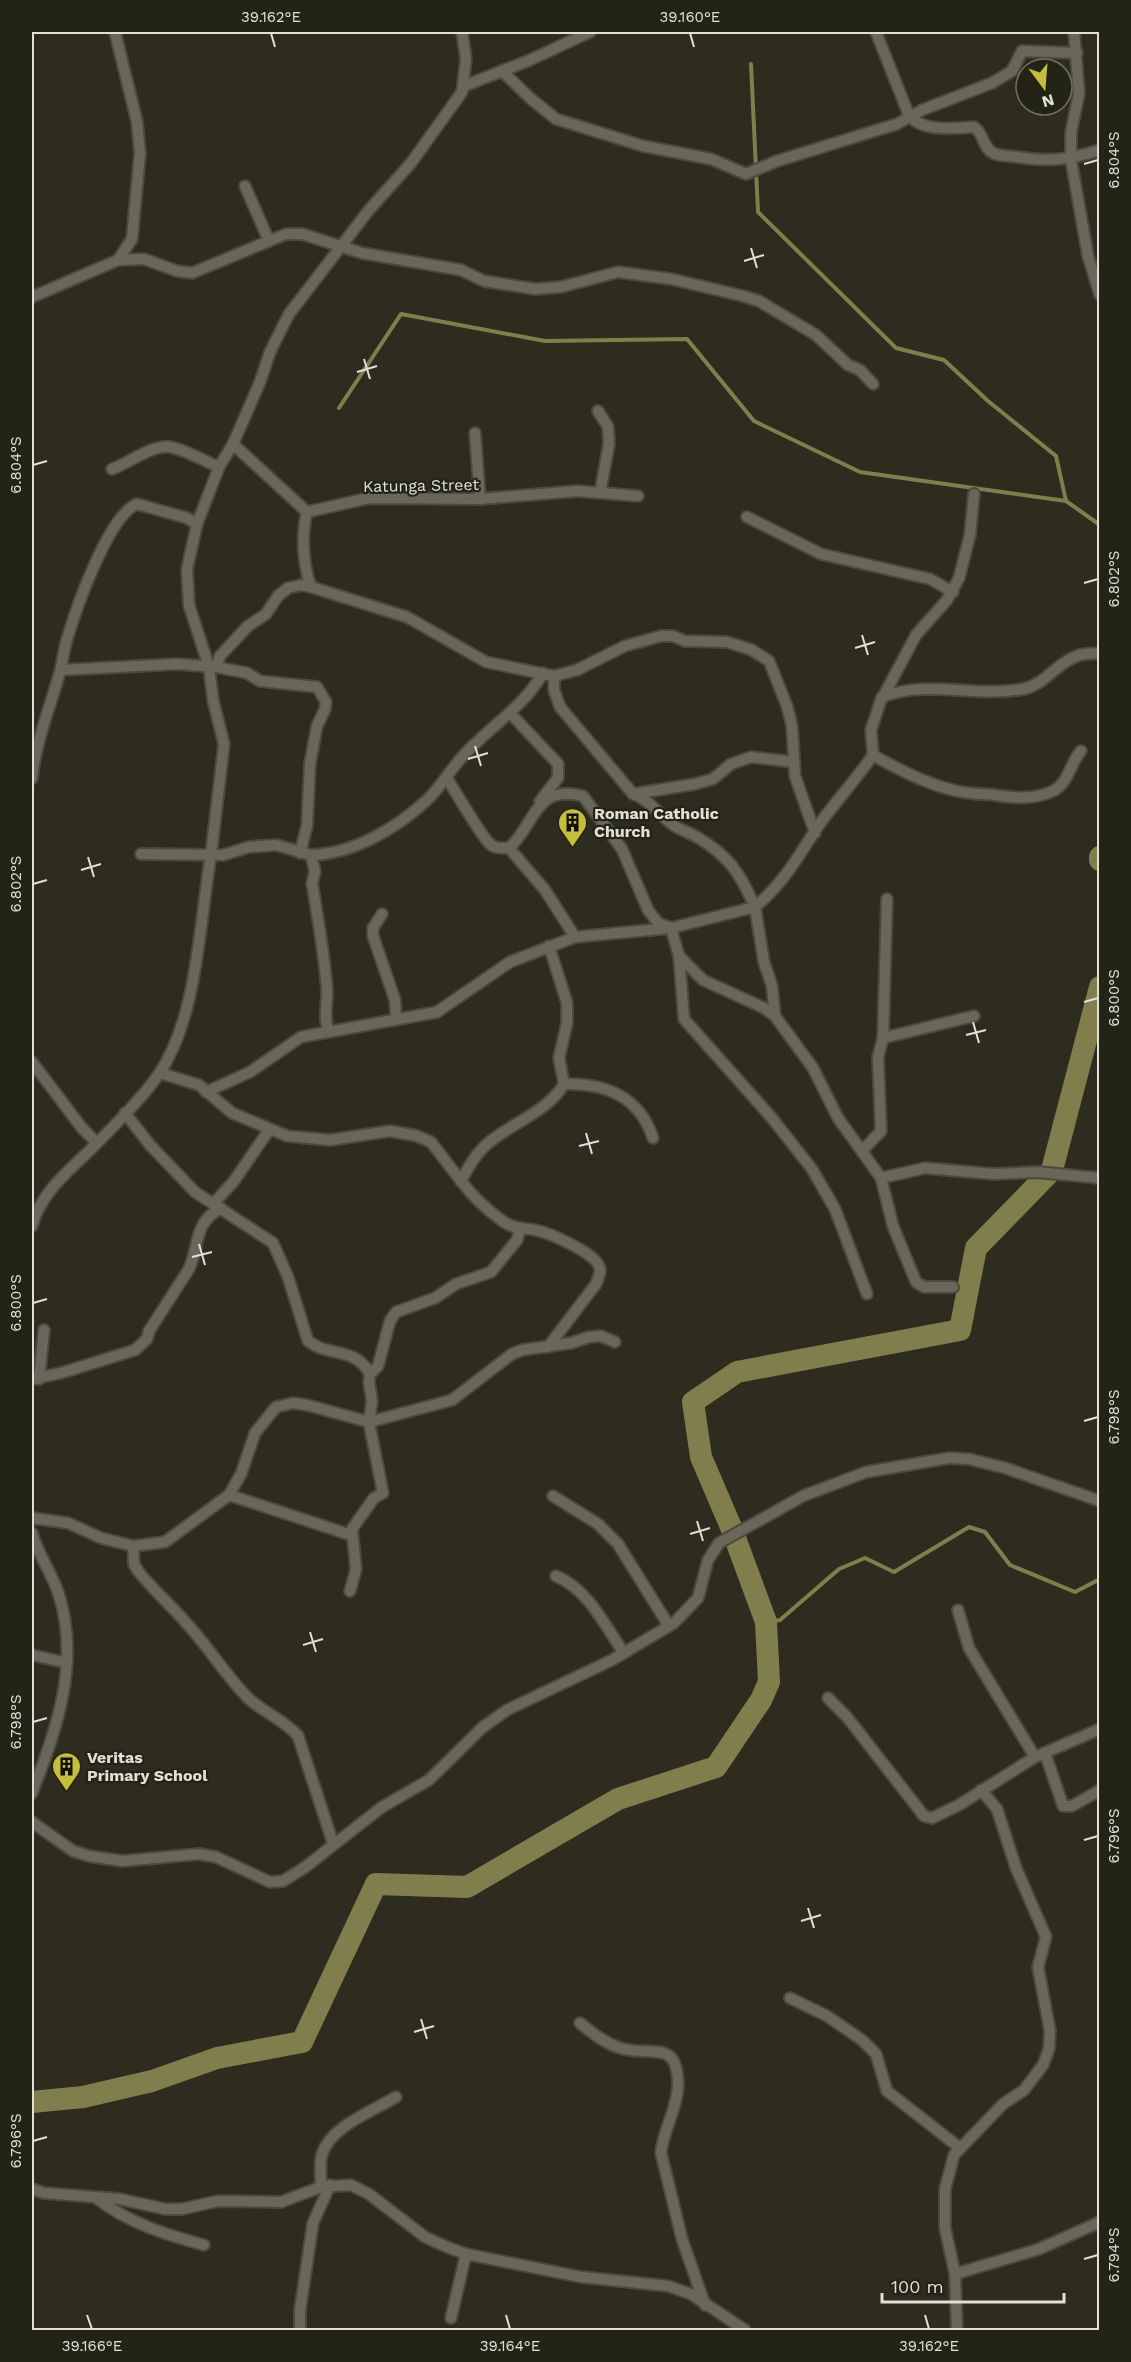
<svg xmlns="http://www.w3.org/2000/svg" width="1131" height="2362" font-family="'Work Sans',sans-serif">
<rect width="100%" height="100%" fill="#2d2c1f"/>
<g fill="none" stroke-linecap="round" stroke-linejoin="round">
<g stroke="#817e4e" stroke-width="4">
<polyline points="751,64 758,212 896,348 944,360 988,401 1056,456 1066,501"/>
<polyline points="339,408 401,314 545,341 687,339 754,421 860,472 1066,501 1100,525"/>
<polyline points="766,1622 780,1620 839,1569 865,1558 894,1572 969,1527 985,1532 1010,1565 1075,1592 1100,1579"/>
</g>
<g stroke="#817e4e" stroke-width="22">
<polyline points="1100,857 1100,860"/>
<polyline points="32,2102 83,2097 152,2081 217,2058 302,2042 376,1884 467,1887 618,1799 716,1767 761,1700 769,1682 766,1622 731,1527 701,1457 693,1402 737,1372 960,1330 976,1248 1052,1170 1100,987"/>
</g>
<defs>
<g id="minor">
<polyline points="115,32 137,122 140,153 132,239 118,260"/>
<path d="M 876,32 L 908,113 C 919,133 955,128 974,127 C 984,133 982,147 993,153 C 999,156 1009,156 1016,157 C 1049,162 1068,160 1100,150"/>
<polyline points="1074,32 1079,93 1071,133 1071,160 1088,256 1100,295"/>
<polyline points="503,72 530,98 556,119 643,146 711,159 746,174 777,161 897,124 922,110 992,83 1012,71 1022,51 1077,53"/>
<polyline points="464,86 530,60 590,32"/>
<polyline points="245,186 269,241"/>
<polyline points="32,297 118,260 144,259 177,271 192,273 286,234 302,234 362,253 461,270 484,281 535,289 561,287 618,272 671,279 743,296 759,301 816,335 848,365 860,370 873,384"/>
<polyline points="598,411 608,427 609,444 600,493"/>
<polyline points="475,433 480,499"/>
<polyline points="233,444 307,512 369,498 480,499 577,491 638,496"/>
<path d="M 112,469 C 129,463 153,444 170,447 C 186,450 204,461 219,467"/>
<polyline points="747,517 821,554 930,579 953,592"/>
<polyline points="311,587 407,617 486,662 554,676 577,670 625,646 661,636 673,636 685,641 727,642 752,650 769,661 787,706 792,726 795,776 815,833"/>
<path d="M 216,667 L 220,656 L 248,626 L 266,614 L 278,596 L 288,588 L 301,585 L 311,587 C 303,565 301,534 307,512"/>
<polyline points="61,670 177,664 216,667 247,673 260,681 317,687 326,702 325,709 317,726 310,764 307,826 300,853"/>
<path d="M 554,676 L 554,690 L 560,707 L 633,794 C 650,800 657,813 672,824 C 679,830 689,832 697,837 C 729,856 740,873 755,907 C 786,881 799,854 821,822 C 838,799 857,778 873,755 C 899,770 928,785 957,791 C 969,794 982,794 994,795 C 1014,798 1034,800 1053,791 C 1069,783 1070,763 1081,751"/>
<polyline points="883,697 916,635 947,600 959,578 970,535 974,494"/>
<polyline points="511,714 558,764 558,778 540,801"/>
<path d="M 873,755 L 871,730 L 882,697 C 929,679 974,698 1023,689 C 1045,685 1056,663 1077,656 C 1083,653 1093,654 1100,653"/>
<path d="M 32,778 C 36,741 50,707 60,672 C 63,660 64,647 68,636 C 77,606 109,515 137,504 L 187,518 L 197,524"/>
<path d="M 447,779 C 457,793 481,837 491,845 C 497,849 503,848 509,848 L 545,890 L 575,937"/>
<polyline points="633,794 695,784 713,779 731,764 751,757 794,762"/>
<path d="M 509,848 C 536,824 534,784 583,796 L 622,849 L 648,910 L 658,923 L 671,928 L 679,956 L 684,1019 L 771,1117 L 812,1169 L 835,1209 L 867,1294"/>
<path d="M 141,854 L 223,855 L 249,847 L 276,845 L 311,855 L 315,872 L 312,883 C 318,918 324,953 327,989 C 328,1004 323,1015 328,1030"/>
<path d="M 311,855 C 353,854 395,829 426,801 C 440,788 450,770 464,755 C 490,726 523,708 543,673"/>
<polyline points="382,914 373,928 373,936 395,1000 396,1018"/>
<polyline points="679,956 703,980 764,1008 775,1016"/>
<polyline points="883,1038 974,1016"/>
<polyline points="32,1062 82,1128 97,1143"/>
<polyline points="160,1073 199,1085 232,1113 287,1136 330,1140 390,1131 417,1136 431,1142 461,1181"/>
<path d="M 564,1084 C 606,1083 639,1096 653,1138"/>
<polyline points="206,1092 250,1072 301,1037 437,1012 510,962 575,937 671,928 755,907 764,962 772,986 775,1016 813,1068 838,1118 881,1178 893,1226 916,1282 924,1287 953,1287"/>
<path d="M 125,1113 L 150,1145 L 195,1192 L 273,1243 L 288,1277 L 308,1341 C 329,1358 354,1345 370,1374"/>
<polyline points="862,1151 881,1131 878,1057 883,1038 887,899"/>
<polyline points="881,1178 925,1168 994,1174 1037,1172 1100,1178"/>
<polyline points="213,1204 234,1181 269,1130"/>
<path d="M 32,1226 C 42,1189 73,1168 98,1142 C 119,1121 142,1098 159,1074 C 198,1016 199,924 211,855 L 224,744 L 213,700 L 209,667 L 189,605 L 187,569 L 197,524 L 219,467 L 233,444 L 260,382 L 270,352 L 289,314 L 369,210 L 411,163 L 462,92 L 466,59 L 462,32"/>
<path d="M 548,1347 L 596,1284 C 598,1278 602,1272 599,1266 C 593,1252 550,1233 535,1230 C 523,1228 515,1229 504,1222 C 487,1210 473,1197 461,1181 C 469,1166 478,1150 492,1140 C 515,1122 549,1110 564,1084 L 559,1058 L 567,1023 L 567,1003 L 549,946"/>
<path d="M 32,1379 L 61,1373 L 135,1350 L 147,1339 L 149,1331 L 189,1269 C 200,1245 193,1223 221,1208"/>
<polyline points="39,1379 44,1330"/>
<polyline points="229,1495 351,1535"/>
<polyline points="553,1496 598,1524 618,1544 669,1626"/>
<polyline points="32,1518 68,1523 101,1538 133,1546 165,1542 229,1495 241,1474 255,1433 276,1407 293,1403 307,1405 369,1422 452,1400 512,1354 522,1350 571,1343 589,1337 601,1336 615,1342"/>
<path d="M 32,1533 C 38,1554 51,1572 58,1592 C 81,1661 57,1728 32,1793"/>
<path d="M 133,1546 L 134,1564 L 138,1571 C 153,1590 172,1606 188,1625 C 209,1648 225,1674 247,1697 C 262,1712 285,1720 298,1736 L 333,1843"/>
<path d="M 556,1576 C 588,1589 605,1626 624,1653"/>
<polyline points="350,1591 356,1569 352,1529 374,1498 383,1493 369,1422 372,1401 369,1382 370,1374 378,1366 390,1321 396,1312 435,1298 456,1284 491,1272 517,1240 520,1230"/>
<polyline points="958,1610 969,1648 1035,1757"/>
<polyline points="32,1655 67,1663"/>
<polyline points="828,1698 847,1717 924,1816 932,1818 959,1805 1035,1757 1100,1729"/>
<polyline points="1045,1753 1063,1806 1072,1806 1100,1790"/>
<polyline points="32,1822 73,1851 89,1856 122,1861 199,1854 216,1857 270,1882 283,1881 304,1868 382,1807 429,1780 483,1727 507,1710 612,1660 674,1623 698,1598 708,1560 719,1543 803,1496 866,1472 949,1458 969,1459 1005,1468 1100,1501"/>
<polyline points="790,1998 827,2016 862,2040 876,2054 887,2091 960,2148"/>
<path d="M 580,2023 C 592,2033 607,2045 624,2049 C 655,2056 678,2040 678,2086 C 677,2110 663,2130 661,2153 L 682,2239 L 705,2305"/>
<path d="M 321,2187 C 321,2176 319,2164 322,2154 C 331,2126 373,2111 396,2097"/>
<polyline points="32,2189 44,2193 120,2199 165,2209 182,2209 218,2201 281,2202 321,2187 351,2185 369,2194 425,2237 447,2247 466,2254 581,2277 668,2286 691,2294 745,2330"/>
<path d="M 95,2197 C 128,2223 164,2234 204,2245"/>
<polyline points="955,2274 1039,2249 1100,2222"/>
<polyline points="451,2318 466,2254"/>
<polyline points="300,2330 300,2310 313,2223 330,2185"/>
<polyline points="957,2330 955,2274 945,2228 945,2189 954,2155 1003,2104 1024,2090 1043,2065 1049,2049 1050,2031 1038,1967 1046,1937 1016,1868 997,1809 981,1790"/>
</g>
</defs>
<use href="#minor" stroke="#4b4a3f" stroke-width="14"/>
<use href="#minor" stroke="#686759" stroke-width="10"/>
</g>
<path fill="none" stroke="#e1e0d8" stroke-width="2" d="M 271,33 L 275,47M 690,33 L 694,47M 1084,164 L 1098,160M 751,248 L 757,268M 744,261 L 764,255M 364,359 L 370,379M 357,372 L 377,366M 33,465 L 47,461M 1084,583 L 1098,579M 862,635 L 868,655M 855,648 L 875,642M 475,746 L 481,766M 468,759 L 488,753M 88,857 L 94,877M 81,870 L 101,864M 33,884 L 47,880M 1084,1002 L 1098,998M 973,1022 L 979,1043M 966,1035 L 986,1030M 586,1133 L 592,1154M 579,1146 L 599,1141M 199,1244 L 205,1265M 192,1257 L 212,1252M 33,1303 L 47,1299M 1084,1421 L 1098,1417M 697,1521 L 703,1541M 690,1534 L 710,1528M 310,1632 L 316,1652M 303,1645 L 323,1639M 33,1722 L 47,1718M 1084,1840 L 1098,1836M 808,1908 L 814,1928M 801,1921 L 821,1915M 421,2019 L 427,2039M 414,2032 L 434,2026M 33,2141 L 47,2137M 1084,2259 L 1098,2255M 87,2315 L 92,2329M 506,2315 L 510,2329M 925,2315 L 929,2329"/>
<defs>
<symbol id="building-pin" viewBox="-11 -11 22 30"><path d="M0 17L-7.5 6A9.5 9.5 0 1 1 7.5 6Z" fill="#c6bc3d" stroke="#232316"/><path d="M-4-6H4V6H1V3H-1V6H-4ZM-2.5-4.3h1.7v1.8h-1.7ZM.8-4.3h1.7v1.8H.8ZM-2.5-1h1.7V.8h-1.7ZM.8-1h1.7V.8H.8Z" fill="#111"/></symbol>
</defs>
<g fill-rule="evenodd">
<use href="#building-pin" x="556" y="806" width="33" height="45"/>
<use href="#building-pin" x="50" y="1750" width="33" height="45"/>
</g>
<g text-anchor="middle" stroke-width="4.5" stroke-linejoin="round" paint-order="stroke">
<g font-size="16" fill="#e1e0d8" stroke="#232316">
<text transform="translate(421 485) rotate(-1)" y="6">Katunga Street</text>
</g>
<g font-size="16" font-weight="bold" fill="#e1e0d8" stroke="#232316" text-anchor="start">
<text x="594" y="819">Roman Catholic<tspan x="594" dy="18">Church</tspan></text>
<text x="87" y="1763">Veritas<tspan x="87" dy="18">Primary School</tspan></text>
</g>
</g>
<rect width="1131" height="2362" fill="none" stroke="#232316" stroke-width="66"/>
<g transform="translate(1044 87) rotate(164)"><circle r="28" fill="#232316" stroke="#6f6f64" stroke-width="1.5"/>
<path d="M0-4.5L10 22L0 15L-10 22Z" fill="#c6bc3d"/>
<text y="-9" font-size="16" font-weight="bold" text-anchor="middle" fill="#e1e0d8">N</text>
</g>
<path d="M882 2293v9h182v-9" fill="none" stroke="#e1e0d8" stroke-width="3"/>
<text x="891" y="2293" font-size="18" fill="#e1e0d8" stroke="#232316" stroke-width="4.5" paint-order="stroke">100 m</text>
<rect x="33" y="33" width="1065" height="2296" fill="none" stroke="#e1e0d8" stroke-width="2"/>
<g font-size="15" text-anchor="middle" fill="#e1e0d8">
<text x="271" y="22">39.162°E</text>
<text x="690" y="22">39.160°E</text>
<text transform="translate(1114 160) rotate(-90)" y="5">6.804°S</text>
<text transform="translate(16 465) rotate(-90)" y="5">6.804°S</text>
<text transform="translate(1114 579) rotate(-90)" y="5">6.802°S</text>
<text transform="translate(16 884) rotate(-90)" y="5">6.802°S</text>
<text transform="translate(1114 998) rotate(-90)" y="5">6.800°S</text>
<text transform="translate(16 1303) rotate(-90)" y="5">6.800°S</text>
<text transform="translate(1114 1417) rotate(-90)" y="5">6.798°S</text>
<text transform="translate(16 1722) rotate(-90)" y="5">6.798°S</text>
<text transform="translate(1114 1836) rotate(-90)" y="5">6.796°S</text>
<text transform="translate(16 2141) rotate(-90)" y="5">6.796°S</text>
<text transform="translate(1114 2255) rotate(-90)" y="5">6.794°S</text>
<text x="92" y="2351">39.166°E</text>
<text x="510" y="2351">39.164°E</text>
<text x="929" y="2351">39.162°E</text>
</g>
</svg>
